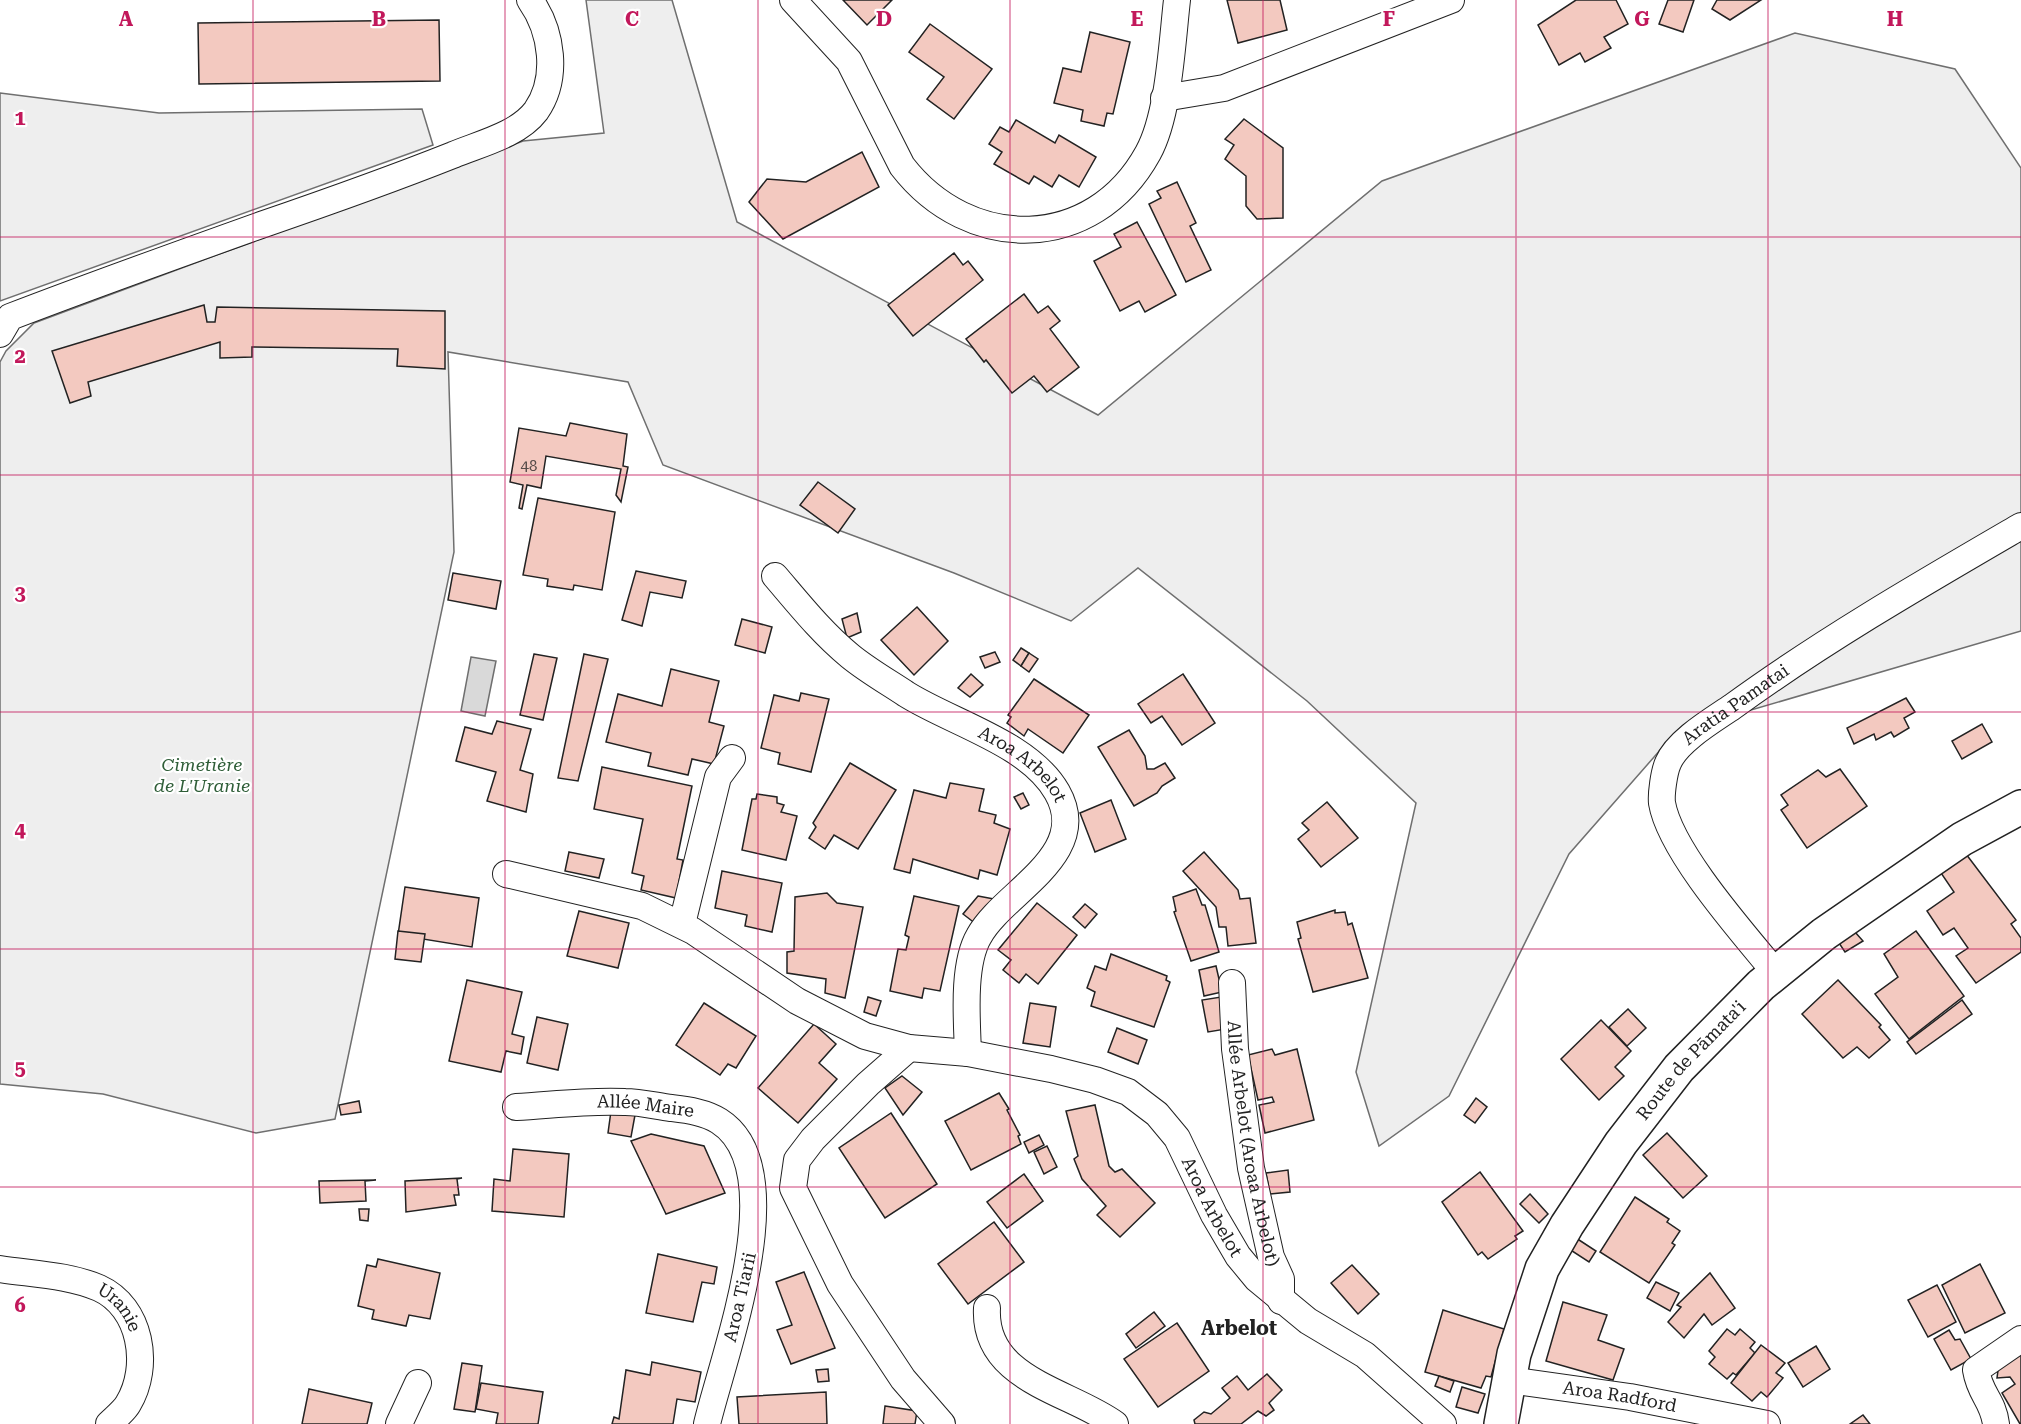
<svg xmlns="http://www.w3.org/2000/svg" width="2021" height="1424" font-family="'Roboto Serif',serif">
<rect width="100%" height="100%" fill="#fff"/>
<g fill="#eee" stroke="#6f6f6f" stroke-width="1.5">
<polygon points="586,0 672,0 737,222 1098,415 1382,181 1795,33 1955,69 2021,168 2021,631 1676,732 1569,854 1449,1096 1379,1146 1356,1072 1416,803 1307,701 1138,568 1071,621 954,573 663,465 628,382 448,352 454,552 335,1119 256,1133 103,1094 0,1084 0,362 6,351 34,323 523,141 604,133"/>
<polygon points="0,93 159,113 422,109 433,145 0,301"/>
</g>
<polygon fill="#d9d9d9" stroke="#6f6f6f" stroke-width="1.5" points="471,657 496,661 485,716 461,711"/>
<g fill="#f3c9c0" stroke="#222" stroke-width="1.5">
<polygon points="843,0 892,0 867,25"/>
<polygon points="1227,0 1280,0 1287,30 1238,43"/>
<polygon points="1576,0 1616,0 1628,24 1604,37 1611,48 1585,62 1580,53 1559,65 1538,25"/>
<polygon points="1668,0 1694,0 1683,32 1659,24"/>
<polygon points="1717,0 1761,0 1730,20 1712,9"/>
<polygon points="439,20 440,81 199,84 198,23"/>
<polygon points="930,24 992,69 954,119 927,99 944,77 909,52"/>
<polygon points="1090,32 1130,42 1113,114 1107,113 1104,126 1081,121 1083,110 1054,103 1063,68 1081,72"/>
<polygon points="1244,119 1283,148 1283,218 1257,219 1246,206 1246,176 1225,159 1234,145 1225,139"/>
<polygon points="1016,120 1055,143 1059,135 1096,157 1079,187 1059,175 1052,187 1034,176 1029,184 994,164 1002,152 989,144 1000,127 1009,132"/>
<polygon points="862,152 879,187 783,239 749,202 767,179 806,182"/>
<polygon points="1177,182 1196,223 1190,226 1211,270 1186,282 1149,204 1161,198 1157,191"/>
<polygon points="1137,222 1176,295 1145,312 1139,301 1120,311 1094,261 1121,247 1114,234"/>
<polygon points="954,253 963,265 968,261 983,280 913,336 888,305"/>
<polygon points="1024,294 1038,313 1048,306 1060,321 1050,329 1079,367 1047,392 1034,376 1012,393 986,360 984,362 966,339"/>
<polygon points="204,305 207,322 215,322 217,307 445,311 445,369 397,366 398,349 252,347 252,357 220,358 220,342 88,382 91,396 70,403 52,351"/>
<polygon points="570,423 627,434 623,466 628,467 621,502 616,495 621,469 546,456 541,488 527,485 522,509 519,508 523,485 510,482 519,428 566,436"/>
<polygon points="818,482 855,509 838,533 800,505"/>
<polygon points="538,498 615,512 602,590 574,585 573,590 547,586 548,579 523,575"/>
<polygon points="636,571 686,581 682,598 650,592 642,626 622,620"/>
<polygon points="453,573 501,581 496,609 448,600"/>
<polygon points="917,607 948,641 914,675 881,640"/>
<polygon points="857,613 861,632 847,638 842,619"/>
<polygon points="742,619 772,627 765,653 735,645"/>
<polygon points="1021,648 1029,653 1021,666 1013,660"/>
<polygon points="995,652 1000,662 985,668 980,657"/>
<polygon points="1029,653 1038,659 1029,672 1021,666"/>
<polygon points="534,654 557,658 543,720 520,715"/>
<polygon points="584,654 608,659 578,781 558,778"/>
<polygon points="671,669 719,681 709,722 724,726 714,764 692,759 688,775 648,766 651,753 606,742 618,694 662,706"/>
<polygon points="971,674 983,685 970,697 958,688"/>
<polygon points="1183,674 1215,723 1182,745 1162,716 1151,723 1138,704"/>
<polygon points="1034,679 1089,715 1063,753 1028,729 1024,736 1007,723 1011,717 1008,715"/>
<polygon points="801,693 829,699 811,772 778,764 780,753 761,748 774,695 799,701"/>
<polygon points="1906,698 1915,712 1904,718 1909,728 1894,737 1891,732 1876,740 1874,734 1854,744 1847,728"/>
<polygon points="497,721 531,729 520,770 533,774 526,812 487,801 496,772 456,761 465,727 492,734"/>
<polygon points="1982,724 1992,742 1962,759 1952,741"/>
<polygon points="1129,730 1145,756 1147,769 1154,769 1165,763 1175,778 1162,786 1157,793 1134,806 1098,747"/>
<polygon points="850,763 896,790 858,849 834,835 825,849 809,838 816,827 813,823"/>
<polygon points="602,767 692,786 677,859 683,860 676,898 641,890 644,876 632,873 643,819 594,809"/>
<polygon points="1840,769 1867,806 1807,848 1781,810 1788,805 1781,795 1818,770 1826,777"/>
<polygon points="950,783 984,789 979,811 996,815 994,823 1010,829 997,875 980,870 978,879 913,859 910,873 894,869 914,790 946,798"/>
<polygon points="1023,793 1029,805 1021,809 1014,797"/>
<polygon points="757,794 777,797 777,803 784,805 781,812 797,816 786,860 742,850 752,799 756,799"/>
<polygon points="1111,800 1126,839 1095,852 1080,813"/>
<polygon points="1327,802 1358,838 1321,867 1298,839 1309,830 1302,823"/>
<polygon points="569,852 604,859 599,878 565,871"/>
<polygon points="1204,852 1238,890 1240,899 1250,898 1256,943 1228,946 1226,927 1219,927 1216,907 1183,871"/>
<polygon points="1966,854 2016,920 2011,924 2021,938 2021,952 1976,983 1956,956 1968,948 1954,928 1943,935 1927,911 1954,892 1941,873"/>
<polygon points="722,871 782,883 772,932 745,926 747,915 715,908"/>
<polygon points="405,887 479,898 472,947 398,935"/>
<polygon points="1196,889 1202,905 1205,905 1219,952 1191,961 1174,912 1176,911 1173,897"/>
<polygon points="827,893 837,903 863,907 845,998 825,993 826,979 787,973 787,952 794,951 795,897"/>
<polygon points="914,896 959,906 940,991 924,988 922,998 890,991 898,949 906,950 909,937 905,935"/>
<polygon points="978,896 994,899 976,924 963,914"/>
<polygon points="1037,903 1077,935 1038,984 1026,974 1019,983 1003,970 1011,960 998,950"/>
<polygon points="1085,904 1097,914 1085,928 1073,917"/>
<polygon points="1335,910 1335,913 1345,912 1348,925 1352,923 1368,978 1313,992 1298,939 1301,938 1297,922"/>
<polygon points="579,911 629,923 618,968 567,956"/>
<polygon points="398,931 425,934 421,962 395,959"/>
<polygon points="1916,931 1964,996 1909,1039 1875,994 1898,977 1884,954"/>
<polygon points="1855,932 1863,941 1845,952 1839,943"/>
<polygon points="1111,954 1167,976 1166,980 1170,982 1154,1027 1091,1006 1095,992 1087,988 1095,966 1106,970"/>
<polygon points="1216,966 1222,992 1204,996 1199,970"/>
<polygon points="467,980 522,992 512,1034 524,1037 521,1054 506,1051 501,1072 449,1061"/>
<polygon points="1838,980 1881,1025 1879,1027 1890,1040 1869,1058 1857,1047 1843,1058 1802,1014"/>
<polygon points="868,997 881,1001 876,1016 864,1012"/>
<polygon points="1221,997 1226,1029 1208,1032 1202,1000"/>
<polygon points="1962,1000 1972,1014 1916,1054 1907,1042"/>
<polygon points="704,1003 756,1036 736,1068 728,1064 720,1075 676,1045"/>
<polygon points="1030,1003 1056,1007 1050,1047 1023,1043"/>
<polygon points="1628,1009 1646,1028 1627,1046 1609,1027"/>
<polygon points="537,1017 568,1024 558,1070 527,1063"/>
<polygon points="1601,1020 1631,1051 1615,1067 1624,1076 1599,1100 1561,1059"/>
<polygon points="814,1024 836,1044 819,1063 837,1079 798,1123 758,1088"/>
<polygon points="1117,1028 1147,1040 1138,1064 1108,1052"/>
<polygon points="1272,1049 1275,1055 1297,1049 1314,1120 1265,1133 1259,1105 1274,1102 1272,1097 1258,1100 1248,1055"/>
<polygon points="902,1076 922,1092 903,1115 885,1088"/>
<polygon points="999,1093 1009,1109 1007,1110 1020,1135 1018,1136 1021,1144 971,1170 945,1121"/>
<polygon points="1476,1098 1487,1107 1475,1123 1464,1115"/>
<polygon points="359,1101 361,1112 341,1115 339,1105"/>
<polygon points="1095,1105 1109,1166 1115,1172 1122,1169 1155,1203 1120,1237 1097,1215 1106,1206 1082,1179 1074,1159 1078,1156 1066,1111"/>
<polygon points="611,1111 635,1115 631,1137 608,1133"/>
<polygon points="891,1113 937,1184 885,1218 839,1148"/>
<polygon points="1667,1133 1707,1176 1683,1198 1643,1155"/>
<polygon points="651,1134 704,1146 725,1193 666,1214 631,1141"/>
<polygon points="1039,1135 1044,1145 1029,1153 1024,1142"/>
<polygon points="1047,1146 1057,1167 1044,1174 1034,1152"/>
<polygon points="513,1149 569,1154 564,1217 492,1211 494,1179 510,1181"/>
<polygon points="1288,1170 1290,1192 1270,1194 1266,1173"/>
<polygon points="1480,1172 1523,1231 1515,1236 1517,1239 1488,1259 1482,1252 1478,1255 1442,1202"/>
<polygon points="1024,1174 1043,1201 1007,1228 987,1202"/>
<polygon points="462,1178 457,1179 459,1195 454,1195 456,1205 406,1212 405,1181"/>
<polygon points="376,1180 365,1181 366,1201 320,1203 319,1181"/>
<polygon points="1530,1194 1548,1214 1539,1223 1520,1204"/>
<polygon points="1635,1197 1669,1219 1667,1222 1680,1231 1672,1243 1675,1245 1649,1283 1600,1252"/>
<polygon points="359,1209 369,1209 368,1221 360,1220"/>
<polygon points="994,1222 1024,1262 968,1304 938,1264"/>
<polygon points="1576,1238 1596,1251 1589,1262 1569,1249"/>
<polygon points="658,1254 717,1267 714,1284 702,1282 693,1322 646,1313"/>
<polygon points="378,1259 440,1273 430,1319 409,1315 406,1326 372,1319 374,1310 358,1306 367,1265 376,1267"/>
<polygon points="1980,1264 2005,1313 1965,1333 1942,1285"/>
<polygon points="1352,1265 1379,1294 1358,1314 1331,1283"/>
<polygon points="804,1272 835,1348 791,1364 777,1330 792,1325 776,1282"/>
<polygon points="1710,1273 1735,1308 1712,1325 1704,1314 1684,1338 1668,1322 1681,1307 1677,1305"/>
<polygon points="1656,1282 1679,1293 1670,1311 1647,1298"/>
<polygon points="1937,1285 1956,1322 1928,1337 1908,1300"/>
<polygon points="1563,1302 1607,1315 1598,1340 1624,1349 1613,1380 1546,1361"/>
<polygon points="1443,1310 1504,1329 1491,1377 1486,1376 1481,1388 1425,1372"/>
<polygon points="1154,1312 1165,1326 1136,1348 1126,1334"/>
<polygon points="1177,1323 1209,1371 1158,1407 1124,1359"/>
<polygon points="1727,1329 1735,1335 1740,1329 1755,1342 1750,1348 1755,1353 1736,1375 1733,1373 1727,1379 1709,1364 1715,1357 1709,1351"/>
<polygon points="1949,1330 1955,1340 1960,1339 1971,1359 1951,1370 1934,1339"/>
<polygon points="1761,1345 1785,1363 1776,1373 1783,1378 1767,1397 1761,1392 1752,1401 1731,1383"/>
<polygon points="1816,1346 1830,1369 1803,1387 1788,1363"/>
<polygon points="2021,1350 2021,1424 2020,1424 2002,1393 2015,1384 2010,1377 1997,1378 1999,1363"/>
<polygon points="652,1362 701,1372 695,1402 677,1399 673,1424 612,1424 614,1417 619,1419 626,1370 650,1375"/>
<polygon points="462,1363 482,1366 475,1412 454,1409"/>
<polygon points="828,1369 829,1381 818,1382 816,1370"/>
<polygon points="1267,1374 1282,1390 1269,1403 1274,1410 1266,1416 1258,1411 1241,1424 1195,1424 1194,1420 1204,1412 1211,1414 1230,1398 1222,1388 1237,1376 1248,1390"/>
<polygon points="1439,1376 1454,1381 1450,1392 1435,1386"/>
<polygon points="481,1383 543,1392 538,1424 496,1424 498,1413 476,1409"/>
<polygon points="1462,1387 1485,1394 1478,1413 1456,1407"/>
<polygon points="309,1389 372,1403 367,1424 302,1424"/>
<polygon points="826,1392 827,1424 739,1424 737,1397"/>
<polygon points="885,1406 917,1411 915,1424 883,1424"/>
<polygon points="1863,1415 1870,1424 1850,1424"/>
</g>
<g fill="none" stroke-linecap="round" stroke-linejoin="round">
<defs>
<g id="street">
<path d="M 793,0 L 849,61 L 902,166 C 969,253 1093,253 1148,153 C 1169,115 1172,43 1177,0"/>
<polyline points="1164,98 1224,88 1451,0"/>
<path d="M 0,334 L 10,317 C 93,285 177,255 261,225 C 325,203 390,180 453,155 C 479,144 518,135 536,111 C 559,78 552,31 530,0"/>
<path id="s1" d="M 775,576 C 799,604 821,632 850,656 C 867,670 888,682 906,694 C 952,723 1029,743 1057,792 C 1093,855 1003,892 979,936 C 962,965 967,1021 968,1053"/>
<path id="s2" d="M 506,874 L 642,906 L 693,931 L 797,1001 L 865,1036 L 909,1048 L 968,1053 L 1051,1069 L 1095,1080 L 1128,1092 L 1157,1114 L 1177,1138 L 1214,1215 L 1238,1256 L 1257,1279 L 1308,1321 L 1365,1355 L 1443,1424"/>
<polyline points="682,924 718,777 732,758"/>
<path id="s3" d="M 1775,972 C 1743,933 1670,851 1662,803 C 1661,794 1664,772 1668,763 C 1677,741 1713,720 1732,707 C 1824,640 1923,583 2021,526"/>
<path id="s4" d="M 1232,983 L 1235,1049 L 1251,1168 L 1271,1257 L 1281,1279 L 1281,1301"/>
<polyline points="909,1048 868,1084 813,1139 797,1160 793,1188 840,1284 903,1379 942,1424"/>
<path id="s5" d="M 516,1107 C 552,1105 589,1100 625,1102 C 640,1102 656,1106 671,1108 C 687,1110 705,1112 719,1121 C 795,1169 723,1356 707,1424"/>
<path id="s6" d="M 0,1269 C 33,1274 69,1275 99,1288 C 141,1307 151,1366 128,1404 C 124,1411 115,1418 109,1424"/>
<path d="M 987,1308 C 983,1380 1070,1391 1115,1424"/>
<path id="s7" d="M 1509,1380 L 1630,1397 L 1767,1424"/>
<polyline points="399,1424 418,1383"/>
<path d="M 1996,1424 C 1993,1400 1980,1395 1976,1370 L 2021,1339"/>
</g>
<g id="secondary">
<path id="s8" d="M 1501,1424 L 1514,1354 L 1542,1269 L 1567,1225 L 1621,1143 L 1679,1068 L 1761,985 L 1824,934 L 1962,839 L 2021,807"/>
</g>
</defs>
<use href="#street" stroke="#222" stroke-width="28"/>
<use href="#secondary" stroke="#222" stroke-width="36"/>
<use href="#street" stroke="#fff" stroke-width="26"/>
<use href="#secondary" stroke="#fff" stroke-width="33"/>
</g>
<path fill="none" stroke="#c2185b" stroke-width="1.5" stroke-opacity="0.55" d="M 253,0 L 253,1424M 505,0 L 505,1424M 758,0 L 758,1424M 1010,0 L 1010,1424M 1263,0 L 1263,1424M 1516,0 L 1516,1424M 1768,0 L 1768,1424M 0,237 L 2021,237M 0,475 L 2021,475M 0,712 L 2021,712M 0,949 L 2021,949M 0,1187 L 2021,1187"/>
<g text-anchor="middle" stroke-width="4.5" stroke-linejoin="round" paint-order="stroke">
<g font-size="15" fill="#564c4a">
<text x="529" y="471">48</text>
</g>
<g font-size="18" fill="#222" stroke="#fff">
<text dy="6" stroke="none"><textPath href="#s3" startOffset="336">Aratia Pamatai</textPath></text>
<text dy="6" stroke="none"><textPath href="#s1" startOffset="315">Aroa Arbelot</textPath></text>
<text dy="6" stroke="none"><textPath href="#s8" startOffset="418">Route de Pāmata'i</textPath></text>
<text dy="6" stroke="none"><textPath href="#s5" startOffset="130">Allée Maire</textPath></text>
<text dy="6" stroke="none"><textPath href="#s4" startOffset="162">Allée Arbelot (Aroaa Arbelot)</textPath></text>
<text dy="6" stroke="none"><textPath href="#s2" startOffset="813">Aroa Arbelot</textPath></text>
<text transform="translate(740 1297) rotate(-77)" y="6">Aroa Tiarii</text>
<text dy="6" stroke="none"><textPath href="#s6" startOffset="130">Uranie</textPath></text>
<text dy="6" stroke="none"><textPath href="#s7" startOffset="112">Aroa Radford</textPath></text>
</g>
<g font-size="18" font-style="italic" fill="#2f5e38" stroke="#fff">
<text x="202" y="771">Cimetière<tspan x="202" dy="21">de L'Uranie</tspan></text>
</g>
<g font-size="20" font-weight="bold" fill="#222" stroke="#fff">
<text x="1239" y="1335">Arbelot</text>
</g>
</g>
<g font-size="20" text-anchor="middle" font-weight="bold" fill="#c2185b" stroke="#fff" stroke-width="4.5" stroke-linejoin="round" paint-order="stroke">
<text x="126" y="26">A</text>
<text x="379" y="26">B</text>
<text x="632" y="26">C</text>
<text x="884" y="26">D</text>
<text x="1137" y="26">E</text>
<text x="1389" y="26">F</text>
<text x="1642" y="26">G</text>
<text x="1895" y="26">H</text>
<text x="20" y="125">1</text>
<text x="20" y="363">2</text>
<text x="20" y="600">3</text>
<text x="20" y="837">4</text>
<text x="20" y="1075">5</text>
<text x="20" y="1312">6</text>
</g>
</svg>
